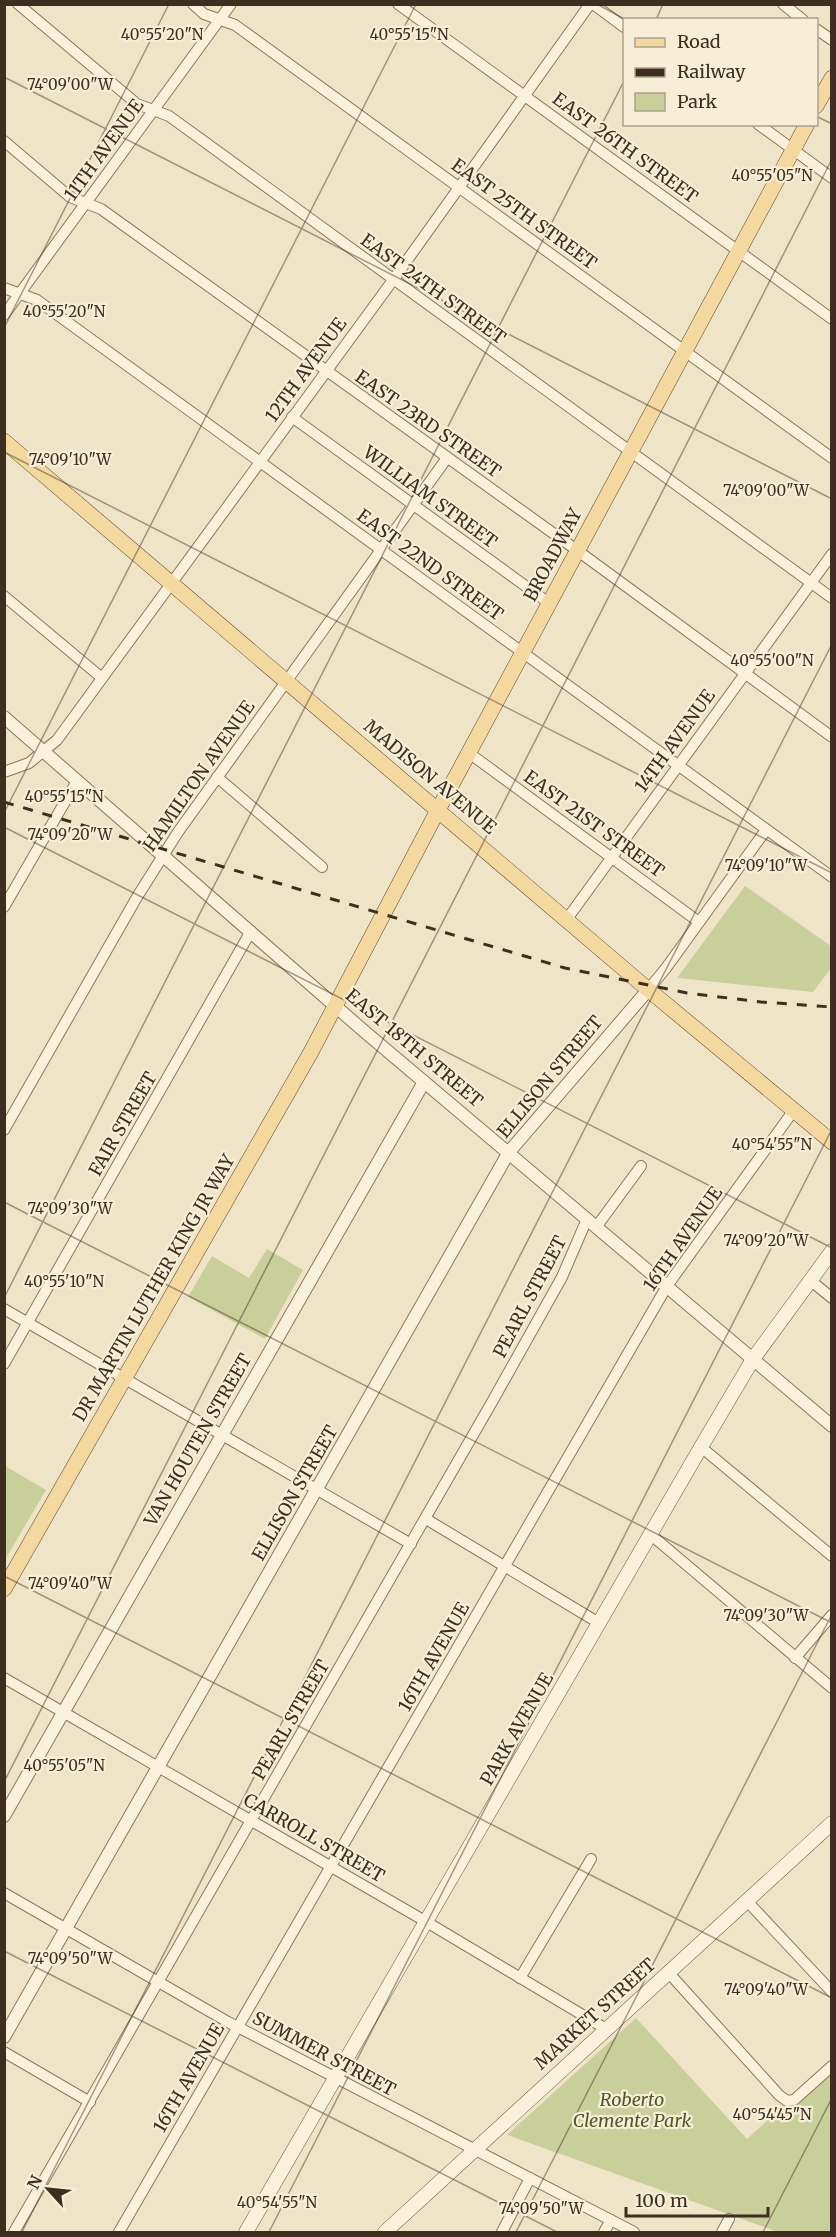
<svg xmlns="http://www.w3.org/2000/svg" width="836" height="2237" font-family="Merriweather,serif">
<rect width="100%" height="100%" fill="#f0e4c8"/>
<g fill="#c9cf9b">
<polygon points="745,886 831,946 831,968 813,992 677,978"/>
<polygon points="267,1249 303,1270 265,1339 188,1297 212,1256 249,1278"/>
<polygon points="5,1466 46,1490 5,1560"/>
<polygon points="636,2018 747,2139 780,2109 785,2114 831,2073 831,2232 778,2232 507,2135"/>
</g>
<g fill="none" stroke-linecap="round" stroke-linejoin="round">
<defs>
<g id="minor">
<polyline points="18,4 137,104 169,116 832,598"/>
<polyline points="193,4 204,14 235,25 832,458"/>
<polyline points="398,4 832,319"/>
<polyline points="593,4 624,27"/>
<polyline points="783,4 803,20"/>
<polyline points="816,29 832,40"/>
<polyline points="758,124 832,178"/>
<polyline points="4,141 70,197 101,209 578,551 832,737"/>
<polyline points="4,288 37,300 832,877"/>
<polyline points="4,315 231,4"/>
<polyline points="292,417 549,603"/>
<polyline points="4,596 102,678"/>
<polyline points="469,753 699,922"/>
<polyline points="4,772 29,763 57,740 393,280 590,4"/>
<polyline points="217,777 322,867"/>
<polyline points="4,907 77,781"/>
<polyline points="567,919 832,554"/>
<polyline points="648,990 666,968 766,830"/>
<polyline points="4,1130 137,897 178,832 447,458"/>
<polyline points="597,1226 641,1166"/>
<polyline points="810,1280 832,1298"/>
<polyline points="4,1309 411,1544"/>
<polyline points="4,1364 251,931"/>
<polyline points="701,1447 832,1556"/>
<polyline points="426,1519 599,1623"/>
<polyline points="650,1534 832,1688"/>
<polyline points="795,1658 832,1615"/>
<polyline points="4,1678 425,1921 606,2029"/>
<polyline points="4,1893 228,2022 634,2232"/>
<polyline points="747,1901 832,1992"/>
<polyline points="668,1972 779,2095 787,2101 794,2100 832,2066"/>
<polyline points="520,1978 591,1859"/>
<polyline points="4,2052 90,2102"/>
<polyline points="14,2232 492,1402 562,1277 587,1219"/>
<polyline points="119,2232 667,1286 794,1110"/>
<polyline points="502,2232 530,2178"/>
<polyline points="604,2232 611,2220"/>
<polyline points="722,2232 729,2219"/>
</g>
<g id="tertiary">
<polyline points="4,717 365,1032 832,1426"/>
<polyline points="4,1816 424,1082"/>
<polyline points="4,2037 509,1152 648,990"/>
</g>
<g id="secondary">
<polyline points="246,2232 701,1447 753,1359 832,1251"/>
<polyline points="385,2232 832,1823"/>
</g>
<g id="primary">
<polyline points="816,106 832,78"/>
<polyline points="4,441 644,986 832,1142"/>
<polyline points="4,1589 311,1052 438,810 807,124"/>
</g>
</defs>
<use href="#minor" stroke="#8d765c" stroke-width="12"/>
<use href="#tertiary" stroke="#8d765c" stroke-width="14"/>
<use href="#secondary" stroke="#6f573f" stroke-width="15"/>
<use href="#primary" stroke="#5b4430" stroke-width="16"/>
<use href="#minor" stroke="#faf1dc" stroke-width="10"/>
<use href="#tertiary" stroke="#faf1dc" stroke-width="12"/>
<use href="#secondary" stroke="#faf1dc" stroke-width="14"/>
<use href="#primary" stroke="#f3d9a0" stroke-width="15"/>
<polyline stroke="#3d2e20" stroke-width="3" stroke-dasharray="10 10" stroke-linecap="butt" points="4,802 565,968 687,993 761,1002 832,1007"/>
</g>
<path fill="none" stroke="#3d2e20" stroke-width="1.5" stroke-opacity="0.45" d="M 597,4 L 626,20M 656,20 L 663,4M 4,77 L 832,499M 816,116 L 832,124M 4,328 L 169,4M 4,452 L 832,873M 4,813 L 416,4M 4,827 L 832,1248M 4,1202 L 832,1623M 4,1298 L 624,81M 4,1576 L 832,1998M 4,1782 L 832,159M 4,1951 L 557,2232M 22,2232 L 832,644M 269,2232 L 832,1129M 516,2232 L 832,1614M 763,2232 L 832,2098"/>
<g text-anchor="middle" stroke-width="4.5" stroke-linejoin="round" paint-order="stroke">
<g font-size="18" fill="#3d2e20" stroke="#f7eed8">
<text transform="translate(625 148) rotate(36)" y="6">EAST 26TH STREET</text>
<text transform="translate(104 150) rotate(-54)" y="6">11TH AVENUE</text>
<text transform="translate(524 214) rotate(36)" y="6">EAST 25TH STREET</text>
<text transform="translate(433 289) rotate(36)" y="6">EAST 24TH STREET</text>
<text transform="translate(306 370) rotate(-54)" y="6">12TH AVENUE</text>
<text transform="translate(428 424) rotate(35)" y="6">EAST 23RD STREET</text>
<text transform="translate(430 497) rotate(36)" y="6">WILLIAM STREET</text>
<text transform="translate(553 555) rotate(-62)" y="6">BROADWAY</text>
<text transform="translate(430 565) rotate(36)" y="6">EAST 22ND STREET</text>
<text transform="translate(675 741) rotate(-54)" y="6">14TH AVENUE</text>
<text transform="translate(199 776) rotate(-55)" y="6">HAMILTON AVENUE</text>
<text transform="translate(430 777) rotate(40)" y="6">MADISON AVENUE</text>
<text transform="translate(594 824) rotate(36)" y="6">EAST 21ST STREET</text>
<text transform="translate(414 1048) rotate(40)" y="6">EAST 18TH STREET</text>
<text transform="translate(550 1077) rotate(-50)" y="6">ELLISON STREET</text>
<text transform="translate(123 1124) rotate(-60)" y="6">FAIR STREET</text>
<text transform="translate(683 1239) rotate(-55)" y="6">16TH AVENUE</text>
<text transform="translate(154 1288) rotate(-60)" y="6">DR MARTIN LUTHER KING JR WAY</text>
<text transform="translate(530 1297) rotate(-62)" y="6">PEARL STREET</text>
<text transform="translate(198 1440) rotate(-60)" y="6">VAN HOUTEN STREET</text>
<text transform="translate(295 1493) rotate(-60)" y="6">ELLISON STREET</text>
<text transform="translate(434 1657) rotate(-60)" y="6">16TH AVENUE</text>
<text transform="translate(291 1720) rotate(-60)" y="6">PEARL STREET</text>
<text transform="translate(517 1729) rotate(-60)" y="6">PARK AVENUE</text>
<text transform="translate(314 1838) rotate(30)" y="6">CARROLL STREET</text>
<text transform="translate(595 2014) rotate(-42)" y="6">MARKET STREET</text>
<text transform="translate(324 2054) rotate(28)" y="6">SUMMER STREET</text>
<text transform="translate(189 2078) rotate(-60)" y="6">16TH AVENUE</text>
</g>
<g font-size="18" font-style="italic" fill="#4d5a26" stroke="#f7eed8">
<text x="632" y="2106">Roberto<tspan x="632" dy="21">Clemente Park</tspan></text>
</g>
</g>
<g font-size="15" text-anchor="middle" fill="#3d2e20" stroke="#f7eed8" stroke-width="4.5" stroke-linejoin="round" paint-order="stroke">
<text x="162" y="40">40°55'20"N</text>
<text x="409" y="40">40°55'15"N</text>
<text x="70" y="90">74°09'00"W</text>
<text x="772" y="181">40°55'05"N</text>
<text x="64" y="317">40°55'20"N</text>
<text x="70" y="465">74°09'10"W</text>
<text x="766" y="496">74°09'00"W</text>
<text x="772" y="666">40°55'00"N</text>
<text x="64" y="802">40°55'15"N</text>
<text x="70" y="840">74°09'20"W</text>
<text x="766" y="871">74°09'10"W</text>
<text x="772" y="1150">40°54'55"N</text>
<text x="70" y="1214">74°09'30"W</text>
<text x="766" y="1246">74°09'20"W</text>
<text x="64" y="1287">40°55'10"N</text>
<text x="70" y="1589">74°09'40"W</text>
<text x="766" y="1621">74°09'30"W</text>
<text x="64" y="1771">40°55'05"N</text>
<text x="70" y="1964">74°09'50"W</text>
<text x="766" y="1995">74°09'40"W</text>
<text x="772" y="2120">40°54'45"N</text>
<text x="277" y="2208">40°54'55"N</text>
<text x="541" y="2214">74°09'50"W</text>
</g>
<rect width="836" height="2237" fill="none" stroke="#3d2e20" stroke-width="12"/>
<rect x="623" y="18" width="195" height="108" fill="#f7eed8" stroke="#ada18e" stroke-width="1.5"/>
<rect x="635" y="38" width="30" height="9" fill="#f3d9a0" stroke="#ada18e" stroke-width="1.5"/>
<text x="677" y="48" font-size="18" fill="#3d2e20">Road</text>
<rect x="635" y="68" width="30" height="9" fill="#3d2e20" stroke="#ada18e" stroke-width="1.5"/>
<text x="677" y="78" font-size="18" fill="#3d2e20">Railway</text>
<rect x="635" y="93" width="30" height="18" fill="#c9cf9b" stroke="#ada18e" stroke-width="1.5"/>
<text x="677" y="108" font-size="18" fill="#3d2e20">Park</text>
<g transform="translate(48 2189) rotate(297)" stroke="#f7eed8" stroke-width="4.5" paint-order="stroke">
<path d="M0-4.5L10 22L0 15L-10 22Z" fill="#3d2e20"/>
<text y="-9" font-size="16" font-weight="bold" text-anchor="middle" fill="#3d2e20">N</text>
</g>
<path d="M626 2207v9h142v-9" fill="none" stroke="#3d2e20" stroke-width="3"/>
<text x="635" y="2207" font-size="18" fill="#3d2e20" stroke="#f7eed8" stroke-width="4.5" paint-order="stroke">100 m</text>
</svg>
